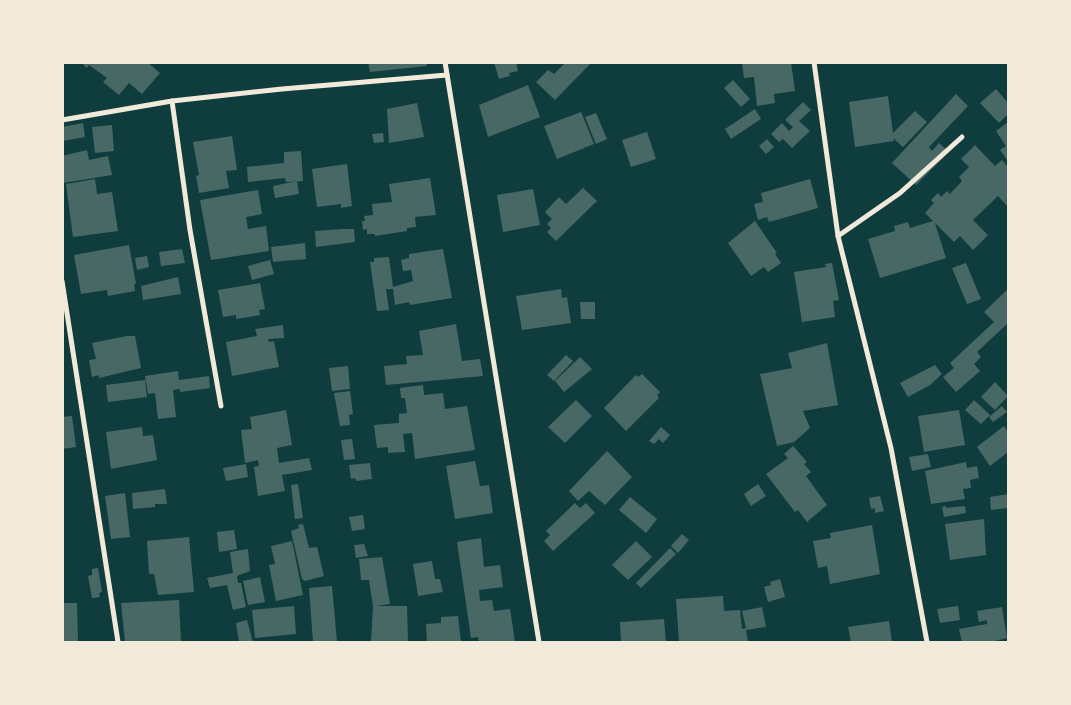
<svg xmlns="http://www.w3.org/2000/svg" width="1071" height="705" font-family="'Work Sans',sans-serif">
<rect width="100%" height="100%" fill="#0f3d3e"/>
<g fill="#486865">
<polygon points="81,62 147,62 160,73 142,94 129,83 119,95 103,82 107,78 89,65 87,68"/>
<polygon points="368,62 427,62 427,66 370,72"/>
<polygon points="494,62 516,62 518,71 509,73 510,76 499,79"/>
<polygon points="566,62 592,62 555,100 536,82 548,70 554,74"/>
<polygon points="791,62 795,91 774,94 775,103 757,106 754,77 744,78 742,63"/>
<polygon points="733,80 750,99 741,107 724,88"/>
<polygon points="528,85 540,117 488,137 479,105"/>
<polygon points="996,89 1008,103 1008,114 999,123 980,103"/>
<polygon points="956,94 968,106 929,147 932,151 939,143 949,152 916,185 892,163"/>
<polygon points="888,96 893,133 915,111 927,122 903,147 893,138 894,141 855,147 849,102"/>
<polygon points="803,102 811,110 799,121 810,131 792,148 783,139 779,142 771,134 782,123 789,131 793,127 785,120"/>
<polygon points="417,103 424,137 389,143 387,109"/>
<polygon points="755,109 761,119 731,139 725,129"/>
<polygon points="581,112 594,144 557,159 544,126"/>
<polygon points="596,113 607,139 596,144 585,117"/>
<polygon points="1008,122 1008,161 1000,150 1006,146 996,131"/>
<polygon points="83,123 85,137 63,141 62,127"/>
<polygon points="112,125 114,151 95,153 92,127"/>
<polygon points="647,132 656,159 631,167 622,140"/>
<polygon points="383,133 384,142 374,143 372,134"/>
<polygon points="232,136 237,170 226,171 229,188 199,193 196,176 199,175 193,142"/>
<polygon points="767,139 774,147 766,154 759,146"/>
<polygon points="975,145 995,166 1002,160 1008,167 1008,207 998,196 973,220 988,235 973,250 960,236 954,242 935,223 946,258 880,278 868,239 895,231 894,226 908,222 910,228 933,221 925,213 934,203 931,200 938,193 941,197 947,191 950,194 962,181 959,177 969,167 961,159"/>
<polygon points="87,150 89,160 108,156 112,175 63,183 62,156"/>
<polygon points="301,151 303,181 286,182 285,178 248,182 247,167 284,163 284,152"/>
<polygon points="347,164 352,206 341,208 341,204 317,207 312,169"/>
<polygon points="430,178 436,215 415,217 416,227 407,228 407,231 375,236 375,234 367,234 367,229 363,230 362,221 365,221 364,216 373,215 372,204 392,202 389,184"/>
<polygon points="95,179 97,194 112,192 118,231 73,237 66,184"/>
<polygon points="810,179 818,208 769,222 767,217 758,220 754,204 763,202 761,193"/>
<polygon points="297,181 299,194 275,198 273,186"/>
<polygon points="583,188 597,201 556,241 547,232 551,228 547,224 552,219 545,212 559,197 566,204"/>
<polygon points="533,189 540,225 503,232 497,195"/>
<polygon points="258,190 262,214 246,217 248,229 266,226 269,251 211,260 200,200"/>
<polygon points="755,221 777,253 775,254 781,263 768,272 764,267 751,276 728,243"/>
<polygon points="343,229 354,229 355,242 316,247 315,231"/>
<polygon points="305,243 306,259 273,262 271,247"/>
<polygon points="129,245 136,284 134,284 135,291 108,296 107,290 81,294 74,255"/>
<polygon points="182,249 185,263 161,266 159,252"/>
<polygon points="443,249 452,298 410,305 409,302 395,305 393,289 386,289 389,310 377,311 370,262 374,262 374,258 389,257 393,287 413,281 411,270 403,271 401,260 409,258 409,254"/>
<polygon points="147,256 149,267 137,270 135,258"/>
<polygon points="270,260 274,274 252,280 248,266"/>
<polygon points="832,263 839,300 833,301 835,317 802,322 794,272 826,267 825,264"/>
<polygon points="966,263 981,299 967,304 952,268"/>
<polygon points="178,277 181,294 143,300 141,286"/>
<polygon points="260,283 265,309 259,310 260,315 236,319 236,315 223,317 218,290"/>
<polygon points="561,289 562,298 567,297 571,323 522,330 516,296"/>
<polygon points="1008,289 1008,323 977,352 981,357 974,364 980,371 956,392 943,377 954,368 950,363 994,322 984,312"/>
<polygon points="580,302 595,302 595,319 581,319"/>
<polygon points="456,324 462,361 480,359 483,376 386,385 384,366 407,364 406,356 423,355 419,331"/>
<polygon points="283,325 284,338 268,339 269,342 274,341 279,367 232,376 226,342 257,336 255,329"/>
<polygon points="127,336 135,336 141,368 99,378 99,375 92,377 89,360 96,359 92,343"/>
<polygon points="827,343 838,405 803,411 810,428 794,442 777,446 760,374 792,368 788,353"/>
<polygon points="566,355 573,361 554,381 547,375"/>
<polygon points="580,357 592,369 564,392 555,381"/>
<polygon points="935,365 942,374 930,385 908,397 900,383"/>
<polygon points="348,366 350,389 332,391 329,368"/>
<polygon points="178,371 179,380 209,376 210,388 180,392 180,389 173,390 176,417 158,419 155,393 148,394 145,376"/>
<polygon points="642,374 660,392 657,395 659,398 626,431 604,408 636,375 638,377"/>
<polygon points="145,380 147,397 108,402 106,385"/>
<polygon points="995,382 1008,396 995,410 981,397"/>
<polygon points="423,385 424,395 443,393 445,409 467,406 475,450 415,459 412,433 403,434 405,452 388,453 388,447 377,448 374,425 399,423 399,414 407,413 405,398 401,398 400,388"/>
<polygon points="350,391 353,414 349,415 350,425 340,426 334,393"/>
<polygon points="576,400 592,416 565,443 548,427"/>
<polygon points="974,400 990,415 981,424 965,410"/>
<polygon points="1002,406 1007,412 993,422 989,417"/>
<polygon points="286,410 292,445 277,448 279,463 309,458 312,470 282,475 285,491 258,496 254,467 259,466 258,460 245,463 241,430 252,429 250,417"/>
<polygon points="959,410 965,445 924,452 918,416"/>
<polygon points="72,416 76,447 62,449 62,417"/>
<polygon points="1004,426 1008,432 1008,452 990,466 977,447"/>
<polygon points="142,427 143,436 153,435 157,460 111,469 106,432"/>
<polygon points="661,427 670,435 663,443 659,439 654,444 649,441"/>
<polygon points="352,439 355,459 344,460 341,440"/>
<polygon points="793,446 807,462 804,464 811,472 806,476 827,505 807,522 798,510 795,512 766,474 788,458 784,454"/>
<polygon points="607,451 632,477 605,505 589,491 578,501 569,491"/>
<polygon points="928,454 931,467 912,471 909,457"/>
<polygon points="475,461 480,486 489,485 493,513 455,519 446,466"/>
<polygon points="966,462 967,468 977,466 979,478 970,480 971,488 963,489 965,499 931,504 925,471"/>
<polygon points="370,463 372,479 356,481 355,478 351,479 349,465"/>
<polygon points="246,464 248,477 226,481 223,468"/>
<polygon points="298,484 303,518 295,519 291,485"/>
<polygon points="758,484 766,496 751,506 744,494"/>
<polygon points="165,489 167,504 155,504 155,507 133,509 132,493"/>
<polygon points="125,493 130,537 111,539 105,496"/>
<polygon points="1008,494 1008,508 991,510 990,497"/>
<polygon points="880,496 884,511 875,513 875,508 871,509 869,498"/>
<polygon points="630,497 657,519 646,533 619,510"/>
<polygon points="575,503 580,508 586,503 595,513 553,551 544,541 550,535 546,531"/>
<polygon points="946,506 946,508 965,506 966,513 944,517 942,507"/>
<polygon points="363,515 365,529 352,531 349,517"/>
<polygon points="984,519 986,555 950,560 945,524"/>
<polygon points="303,524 309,548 317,547 324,576 305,581 302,579 291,531 299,528 298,525"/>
<polygon points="872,525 880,574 830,584 827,566 818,568 813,541 831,538 830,533"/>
<polygon points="234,530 237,549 219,552 217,532"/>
<polygon points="682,534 689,540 678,553 671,546"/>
<polygon points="189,537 194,592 158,595 154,574 149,574 147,541"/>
<polygon points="481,538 484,567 500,565 503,587 479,590 480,601 492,600 494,611 510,609 515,642 479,642 478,637 471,638 457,542"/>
<polygon points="292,541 303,595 276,601 269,565 275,564 271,546"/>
<polygon points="636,541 652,557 628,580 612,565"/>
<polygon points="364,544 368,556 356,558 354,545"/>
<polygon points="670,548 676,554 641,588 636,583"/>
<polygon points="248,549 250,571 237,576 238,583 241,583 246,607 233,610 227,585 210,588 207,578 233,573 230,552"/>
<polygon points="382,557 390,604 376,606 407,606 408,641 371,642 373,606 369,580 361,580 359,559"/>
<polygon points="432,561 435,579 440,579 443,592 418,596 413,564"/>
<polygon points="98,568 102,592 99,593 100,597 92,598 88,576 92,575 92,569"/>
<polygon points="260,577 265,602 248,605 243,581"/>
<polygon points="780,579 785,597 768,602 764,587 771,585 770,582"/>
<polygon points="332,586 337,642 313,642 309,588"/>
<polygon points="723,596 724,611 740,610 742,629 746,628 742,611 762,607 766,627 746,630 748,642 679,642 676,599"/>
<polygon points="179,600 181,642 125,642 121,603"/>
<polygon points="62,603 77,603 78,642 62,642"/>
<polygon points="294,606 296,634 255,638 252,610"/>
<polygon points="958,606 960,620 940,623 937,609"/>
<polygon points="1002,607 1007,638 995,641 995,642 962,642 959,629 987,624 987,620 979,622 977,611"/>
<polygon points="458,616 461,642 427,642 426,624 441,623 441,617"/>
<polygon points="664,619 666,642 621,642 620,622"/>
<polygon points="247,620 253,642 239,642 236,623"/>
<polygon points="889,621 892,642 851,642 848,627"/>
</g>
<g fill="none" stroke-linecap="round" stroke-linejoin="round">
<g stroke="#f1e9da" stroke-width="5">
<polyline points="445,62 539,642"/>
<polyline points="814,62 838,236 891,448 927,642"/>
<polyline points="172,101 190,230 221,406"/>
<polyline points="62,120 172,101 282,89 447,75"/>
<polyline points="838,236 900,193 962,137"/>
<polyline points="62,281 118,642"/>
</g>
</g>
<rect width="1071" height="705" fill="none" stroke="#f1e9da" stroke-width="128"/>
</svg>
